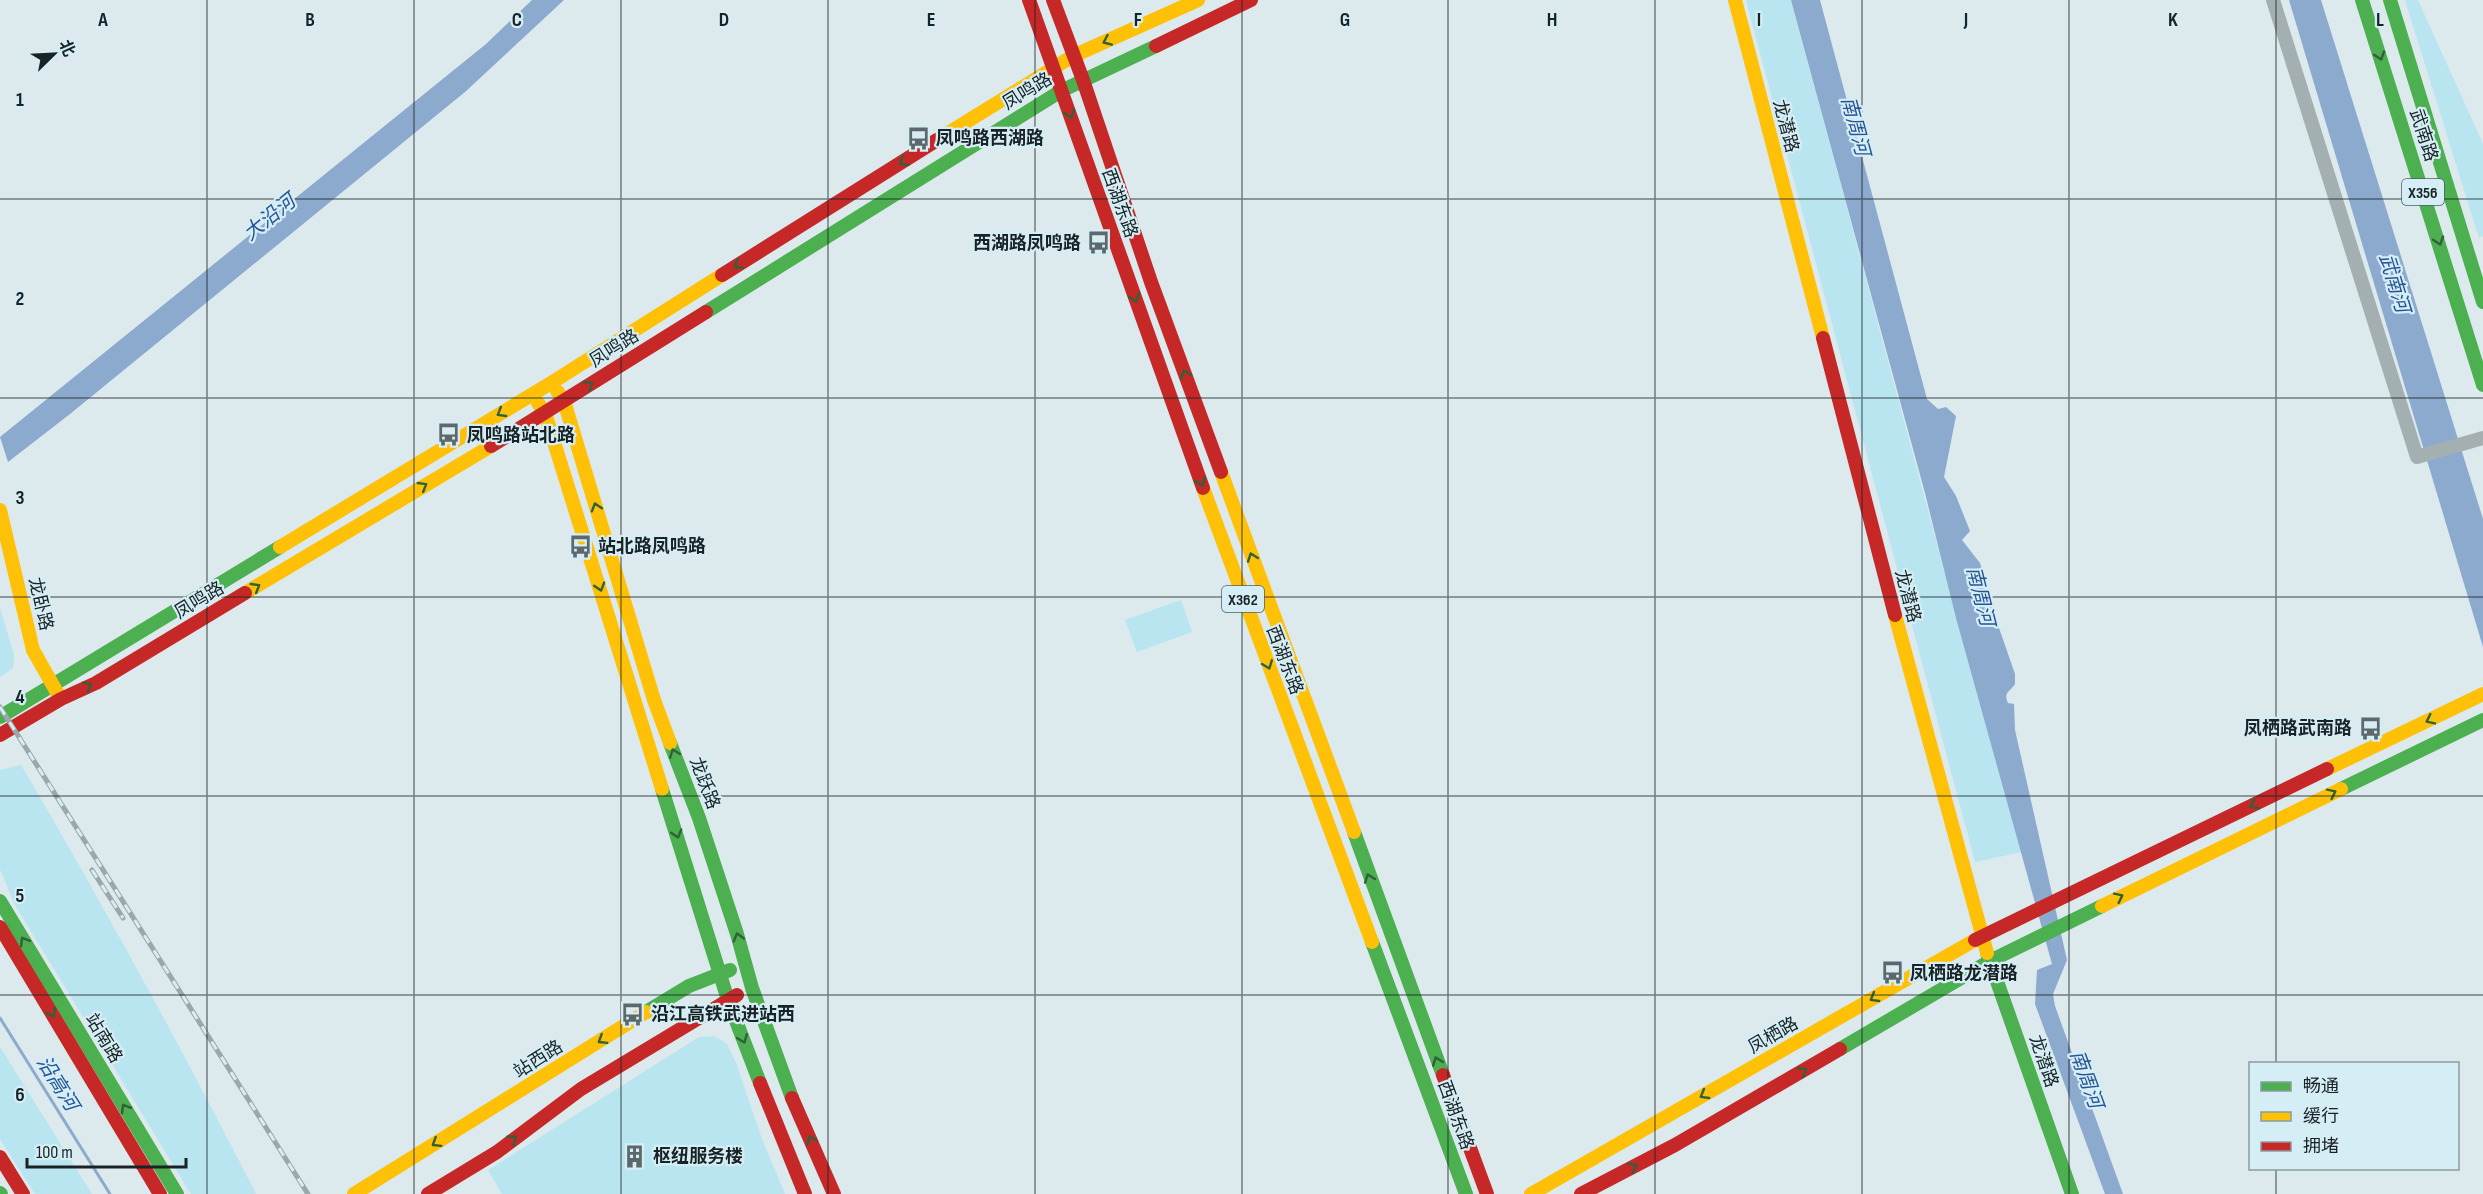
<svg xmlns="http://www.w3.org/2000/svg" width="2483" height="1194" font-family="'Sofia Sans Condensed','Noto Sans SC',sans-serif">
<rect width="100%" height="100%" fill="#dce9ed"/>
<g fill="#b8e5f0">
<path d="M 1746,0 L 1791,0 C 1868,284 1942,569 2022,852 L 1975,862 Z"/>
<polygon points="2405,0 2418,0 2483,144 2483,236 2479,238"/>
<polygon points="1181,600 1192,632 1137,652 1125,620"/>
<polygon points="0,608 14,655 13,668 0,677"/>
<path d="M 21,765 C 104,906 182,1049 256,1194 L 191,1194 L 15,905 L 0,869 L 0,770 Z"/>
<polygon points="714,1036 727,1044 736,1063 762,1139 785,1194 502,1194 488,1170 699,1037"/>
<polygon points="0,1047 92,1194 35,1194 0,1139"/>
</g>
<g fill="#8ca9ce">
<polygon points="532,0 564,0 465,92 70,414 8,462 0,437 486,44"/>
<path d="M 1791,0 L 1820,0 L 1927,399 L 1938,409 L 1946,407 L 1956,416 L 1944,477 L 1956,496 L 1970,531 L 1962,540 L 1980,563 L 1991,598 L 1990,602 L 2015,674 L 2015,684 C 2010,692 2003,692 2008,703 L 2014,704 L 2015,730 L 2067,960 L 2053,994 L 2055,1006 L 2123,1194 L 2105,1194 L 2035,1004 L 2037,970 L 2052,964 L 1956,618 L 1925,493 Z"/>
<polygon points="2289,0 2321,0 2483,519 2483,647"/>
</g>
<g fill="none" stroke-linecap="round" stroke-linejoin="round">
<polyline stroke="#8ca9ce" stroke-width="3" points="0,1018 110,1194"/>
<polyline stroke="#a3afb1" stroke-width="14" points="2273,0 2417,457 2483,438"/>
<g stroke="#4caf50" stroke-width="14">
<polyline points="2362,0 2483,385"/>
<polyline points="2390,0 2483,302"/>
<polyline points="706,312 1061,91 1156,46"/>
<polyline points="0,717 280,547"/>
<polyline points="670,743 699,818 737,934 752,988 792,1098"/>
<polyline points="662,789 728,1000 760,1083"/>
<polyline points="2341,789 2483,720"/>
<polyline points="1354,832 1443,1075"/>
<polyline points="0,901 177,1194"/>
<polyline points="1372,942 1466,1194"/>
<polyline points="1987,953 2072,1194"/>
<polyline points="646,1012 689,986 730,970"/>
<polyline points="1840,1049 1990,961 2102,906"/>
<polyline points="0,1193 1,1194"/>
</g>
<g stroke="#ffc107" stroke-width="14">
<polyline points="1735,0 1823,338"/>
<polyline points="937,140 1073,56 1198,0"/>
<polyline points="557,391 564,401 654,700 670,743"/>
<polyline points="538,403 545,413 662,789"/>
<polyline points="1221,472 1354,832"/>
<polyline points="1203,488 1372,942"/>
<polyline points="0,510 33,650 59,696"/>
<polyline points="280,547 551,383 722,275"/>
<polyline points="245,593 491,446"/>
<polyline points="1895,615 1987,953"/>
<polyline points="2327,769 2483,694"/>
<polyline points="2102,906 2341,789"/>
<polyline points="354,1194 646,1012"/>
<polyline points="1531,1194 1975,940"/>
</g>
<g stroke="#c62828" stroke-width="14">
<polyline points="1029,0 1203,488"/>
<polyline points="1053,0 1083,80 1151,282 1221,472"/>
<polyline points="1156,46 1251,0"/>
<polyline points="722,275 937,140"/>
<polyline points="1823,338 1895,615"/>
<polyline points="491,446 706,312"/>
<polyline points="0,735 61,699 96,683 245,593"/>
<polyline points="0,927 160,1194"/>
<polyline points="1975,940 2327,769"/>
<polyline points="1443,1075 1487,1194"/>
<polyline points="760,1083 805,1194"/>
<polyline points="792,1098 834,1194"/>
<polyline points="0,1157 23,1194"/>
<polyline points="428,1194 497,1152 581,1089 737,995"/>
<polyline points="1581,1194 1675,1145 1840,1049"/>
</g>
<defs>
<g id="rail">
<polyline points="0,707 308,1194"/>
<polyline points="92,870 123,918"/>
</g>
</defs>
<use href="#rail" stroke="#9ba7a8" stroke-width="5"/>
<use href="#rail" stroke="#d5edf4" stroke-width="3" stroke-dasharray="9" stroke-linecap="butt"/>
</g>
<defs><path id="oneway-chevron" d="M-2-3.5L2.5 0L-2 3.5" fill="none" stroke-width="1.6" stroke-linecap="round" stroke-linejoin="round" transform="scale(1.5)"/></defs>
<g stroke="#306138">
<use href="#oneway-chevron" transform="translate(1107 41) rotate(156)"/>
<use href="#oneway-chevron" transform="translate(2380 56) rotate(72)"/>
<use href="#oneway-chevron" transform="translate(1070 114) rotate(70)"/>
<use href="#oneway-chevron" transform="translate(903 162) rotate(148)"/>
<use href="#oneway-chevron" transform="translate(2439 241) rotate(72)"/>
<use href="#oneway-chevron" transform="translate(738 265) rotate(148)"/>
<use href="#oneway-chevron" transform="translate(1135 298) rotate(70)"/>
<use href="#oneway-chevron" transform="translate(1185 374) rotate(-110)"/>
<use href="#oneway-chevron" transform="translate(589 385) rotate(-32)"/>
<use href="#oneway-chevron" transform="translate(501 413) rotate(149)"/>
<use href="#oneway-chevron" transform="translate(1201 482) rotate(70)"/>
<use href="#oneway-chevron" transform="translate(423 486) rotate(-31)"/>
<use href="#oneway-chevron" transform="translate(596 507) rotate(-107)"/>
<use href="#oneway-chevron" transform="translate(1252 557) rotate(-110)"/>
<use href="#oneway-chevron" transform="translate(256 587) rotate(-31)"/>
<use href="#oneway-chevron" transform="translate(600 587) rotate(73)"/>
<use href="#oneway-chevron" transform="translate(1268 665) rotate(69)"/>
<use href="#oneway-chevron" transform="translate(88 686) rotate(-26)"/>
<use href="#oneway-chevron" transform="translate(2430 720) rotate(154)"/>
<use href="#oneway-chevron" transform="translate(674 753) rotate(-111)"/>
<use href="#oneway-chevron" transform="translate(2332 793) rotate(-26)"/>
<use href="#oneway-chevron" transform="translate(2254 805) rotate(154)"/>
<use href="#oneway-chevron" transform="translate(677 834) rotate(73)"/>
<use href="#oneway-chevron" transform="translate(1369 878) rotate(-110)"/>
<use href="#oneway-chevron" transform="translate(2119 897) rotate(-26)"/>
<use href="#oneway-chevron" transform="translate(738 937) rotate(-106)"/>
<use href="#oneway-chevron" transform="translate(24 941) rotate(-121)"/>
<use href="#oneway-chevron" transform="translate(1874 998) rotate(150)"/>
<use href="#oneway-chevron" transform="translate(52 1013) rotate(59)"/>
<use href="#oneway-chevron" transform="translate(743 1039) rotate(69)"/>
<use href="#oneway-chevron" transform="translate(602 1040) rotate(148)"/>
<use href="#oneway-chevron" transform="translate(1437 1061) rotate(-110)"/>
<use href="#oneway-chevron" transform="translate(1803 1071) rotate(-30)"/>
<use href="#oneway-chevron" transform="translate(1704 1095) rotate(150)"/>
<use href="#oneway-chevron" transform="translate(125 1108) rotate(-121)"/>
<use href="#oneway-chevron" transform="translate(513 1139) rotate(-37)"/>
<use href="#oneway-chevron" transform="translate(811 1140) rotate(-113)"/>
<use href="#oneway-chevron" transform="translate(436 1143) rotate(148)"/>
<use href="#oneway-chevron" transform="translate(1633 1167) rotate(-27)"/>
</g>
<path fill="none" stroke="#192224" stroke-width="1.5" stroke-opacity="0.55" d="M 207,0 L 207,1194M 414,0 L 414,1194M 621,0 L 621,1194M 828,0 L 828,1194M 1035,0 L 1035,1194M 1242,0 L 1242,1194M 1448,0 L 1448,1194M 1655,0 L 1655,1194M 1862,0 L 1862,1194M 2069,0 L 2069,1194M 2276,0 L 2276,1064M 0,199 L 2483,199M 0,398 L 2483,398M 0,597 L 2483,597M 0,796 L 2483,796M 0,995 L 2483,995M 2276,1168 L 2276,1194"/>
<defs>
<symbol id="bus-bare" viewBox="-9 -9 18 18"><path d="M-5-6H5V4H4V6H2V4H-2V6H-4V4H-5ZM-3.5-4V0h7V-4ZM-3.5 1.2v1.5H-2V1.2ZM2 1.2v1.5H3.5V1.2Z" fill="#5d686a" stroke="#d5edf4" stroke-width="2.5" paint-order="stroke"/></symbol>
<symbol id="building-bare" viewBox="-9 -9 18 18"><path d="M-4-6H4V6H1V3H-1V6H-4ZM-2.5-4.3h1.7v1.8h-1.7ZM.8-4.3h1.7v1.8H.8ZM-2.5-1h1.7V.8h-1.7ZM.8-1h1.7V.8H.8Z" fill="#5d686a" stroke="#d5edf4" stroke-width="2.5" paint-order="stroke"/></symbol>
</defs>
<g fill-rule="evenodd">
<use href="#bus-bare" x="902" y="122" width="33" height="33"/>
<use href="#bus-bare" x="1082" y="226" width="33" height="33"/>
<use href="#bus-bare" x="432" y="418" width="33" height="33"/>
<use href="#bus-bare" x="564" y="530" width="33" height="33"/>
<use href="#bus-bare" x="2354" y="712" width="33" height="33"/>
<use href="#bus-bare" x="1876" y="956" width="33" height="33"/>
<use href="#bus-bare" x="616" y="998" width="33" height="33"/>
<use href="#building-bare" x="618" y="1140" width="33" height="33"/>
</g>
<g text-anchor="middle" stroke-width="4.5" stroke-linejoin="round" paint-order="stroke">
<g fill="#d5edf4" stroke="#515f62" stroke-width="1.5">
<rect x="2402" y="179" width="42" height="26" rx="4.5"/>
<rect x="1222" y="586" width="42" height="26" rx="4.5"/>
</g>
<g font-size="16" font-weight="bold" fill="#192224">
<text x="2423" y="198">X356</text>
<text x="1243" y="605">X362</text>
</g>
<g font-size="18" fill="#192224" stroke="#d5edf4">
<text transform="translate(1027 91) rotate(-31)" y="6">凤鸣路</text>
<text transform="translate(1786 126) rotate(75)" y="6">龙潜路</text>
<text transform="translate(2424 135) rotate(72)" y="6">武南路</text>
<text transform="translate(1120 203) rotate(70)" y="6">西湖东路</text>
<text transform="translate(614 348) rotate(-32)" y="6">凤鸣路</text>
<text transform="translate(1908 596) rotate(75)" y="6">龙潜路</text>
<text transform="translate(199 600) rotate(-31)" y="6">凤鸣路</text>
<text transform="translate(41 604) rotate(77)" y="6">龙卧路</text>
<text transform="translate(1285 660) rotate(69)" y="6">西湖东路</text>
<text transform="translate(705 783) rotate(69)" y="6">龙跃路</text>
<text transform="translate(1773 1035) rotate(-30)" y="6">凤栖路</text>
<text transform="translate(104 1038) rotate(59)" y="6">站南路</text>
<text transform="translate(538 1059) rotate(-32)" y="6">站西路</text>
<text transform="translate(2044 1061) rotate(71)" y="6">龙潜路</text>
<text transform="translate(1456 1115) rotate(70)" y="6">西湖东路</text>
</g>
<g font-size="18" font-weight="bold" fill="#192224" stroke="#d5edf4" text-anchor="start">
<text x="936" y="144">凤鸣路西湖路</text>
<text x="1081" y="249" text-anchor="end">西湖路凤鸣路</text>
<text x="467" y="441">凤鸣路站北路</text>
<text x="598" y="552">站北路凤鸣路</text>
<text x="2352" y="734" text-anchor="end">凤栖路武南路</text>
<text x="1910" y="979">凤栖路龙潜路</text>
<text x="651" y="1020">沿江高铁武进站西</text>
<text x="653" y="1162">枢纽服务楼</text>
</g>
<g font-size="20" font-style="italic" fill="#265495" stroke="#d5edf4">
<text transform="translate(1856 126) rotate(75)" y="7">南周河</text>
<text transform="translate(269 217) rotate(-39)" y="7">大沿河</text>
<text transform="translate(2395 283) rotate(73)" y="7">武南河</text>
<text transform="translate(1981 596) rotate(76)" y="7">南周河</text>
<text transform="translate(2087 1079) rotate(70)" y="7">南周河</text>
<text transform="translate(58 1083) rotate(58)" y="7">沿高河</text>
</g>
</g>
<g font-size="20" text-anchor="middle" font-weight="bold" fill="#192224" stroke="#d5edf4" stroke-width="4.5" stroke-linejoin="round" paint-order="stroke">
<text x="103" y="26">A</text>
<text x="310" y="26">B</text>
<text x="517" y="26">C</text>
<text x="724" y="26">D</text>
<text x="931" y="26">E</text>
<text x="1138" y="26">F</text>
<text x="1345" y="26">G</text>
<text x="1552" y="26">H</text>
<text x="1759" y="26">I</text>
<text x="1966" y="26">J</text>
<text x="2173" y="26">K</text>
<text x="2380" y="26">L</text>
<text x="20" y="106">1</text>
<text x="20" y="305">2</text>
<text x="20" y="504">3</text>
<text x="20" y="703">4</text>
<text x="20" y="902">5</text>
<text x="20" y="1101">6</text>
</g>
<rect x="2249" y="1062" width="210" height="108" fill="#d5edf4" stroke="#8a9ca1" stroke-width="1.5"/>
<rect x="2261" y="1082" width="30" height="9" fill="#4caf50" stroke="#8a9ca1" stroke-width="1.5"/>
<text x="2303" y="1092" font-size="18" fill="#192224">畅通</text>
<rect x="2261" y="1112" width="30" height="9" fill="#ffc107" stroke="#8a9ca1" stroke-width="1.5"/>
<text x="2303" y="1122" font-size="18" fill="#192224">缓行</text>
<rect x="2261" y="1142" width="30" height="9" fill="#c62828" stroke="#8a9ca1" stroke-width="1.5"/>
<text x="2303" y="1152" font-size="18" fill="#192224">拥堵</text>
<g transform="translate(54 54) rotate(66)" stroke="#d5edf4" stroke-width="4.5" paint-order="stroke">
<path d="M0-4.5L10 22L0 15L-10 22Z" fill="#192224"/>
<text y="-9" font-size="16" font-weight="bold" text-anchor="middle" fill="#192224">北</text>
</g>
<path d="M27 1158v9h159v-9" fill="none" stroke="#192224" stroke-width="3"/>
<text x="36" y="1158" font-size="18" fill="#192224" stroke="#d5edf4" stroke-width="4.5" paint-order="stroke">100 m</text>
</svg>
